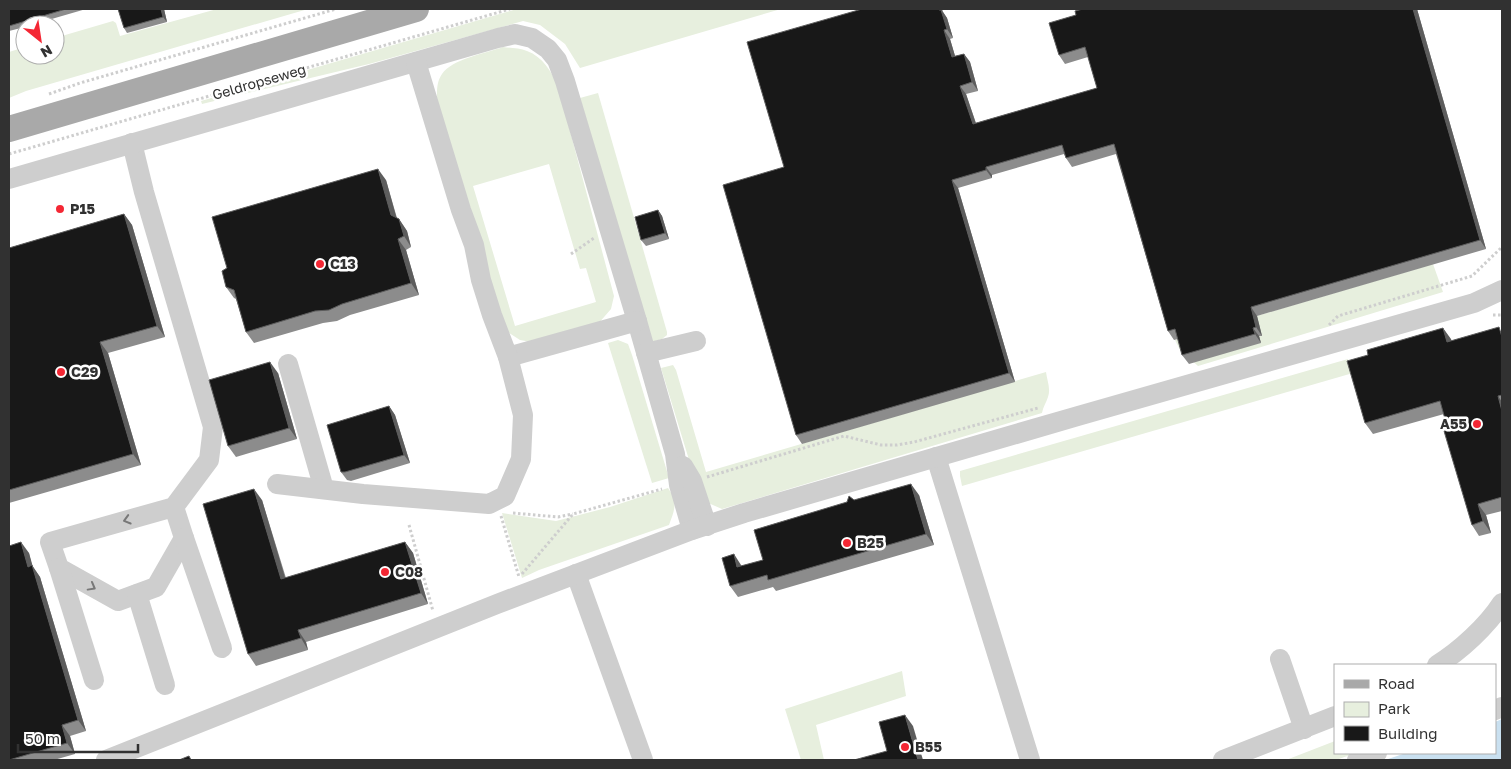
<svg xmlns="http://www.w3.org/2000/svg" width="1511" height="769" font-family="'Golos Text',sans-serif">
<rect width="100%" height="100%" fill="#fff"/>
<g fill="#e7efde" fill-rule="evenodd">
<polygon points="217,9 308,9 26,91 9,98 9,52 25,47 25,55 55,55 55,38 113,21 116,23 120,36"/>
<polygon points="517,9 781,9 580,68 565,44 540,25 523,21 369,64 202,104 201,101"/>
<path d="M 503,47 C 510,48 520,48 527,51 C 543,57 551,71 558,86 L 614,296 L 611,309 L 598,324 L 531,342 L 520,340 L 506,331 L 438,109 C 437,98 435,84 442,74 C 452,59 486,53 503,47 ZM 549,164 L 580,269 L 586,268 L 596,302 L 515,326 L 473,186 Z"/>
<polygon points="598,93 667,332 667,335 662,339 652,342 580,98"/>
<polygon points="1433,264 1443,292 1198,366 1180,350 1175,340"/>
<polygon points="618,340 628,344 632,355 669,478 652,483 608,343"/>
<polygon points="1348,359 1353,373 962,486 960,476 960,471 974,467"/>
<path d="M 673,365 L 676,370 L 706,472 L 1046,372 C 1047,380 1051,389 1048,397 C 1046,403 1043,407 1042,413 L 722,509 L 706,502 L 697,486 L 661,368 Z"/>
<path d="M 668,488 C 678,502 675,509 669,525 L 539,570 L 522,578 L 502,513 L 556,521 L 610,507 Z"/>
<polygon points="902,671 906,696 816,725 824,760 801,760 785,709"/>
<polygon points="1335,741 1335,753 1356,753 1336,760 1286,760"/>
</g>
<polygon fill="#c9e0f0" points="1502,719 1502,760 1385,760 1406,753 1495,753 1495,722"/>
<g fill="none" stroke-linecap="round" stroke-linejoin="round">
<g stroke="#cecece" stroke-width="3" stroke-dasharray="2.5 2.5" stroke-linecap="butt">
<polyline points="49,94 80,83 336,9"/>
<polyline points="9,154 510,9"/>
<polyline points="571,254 594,238"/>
<polyline points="1493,315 1502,315"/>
<polyline points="1329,325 1338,316 1472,276 1502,247"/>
<polyline points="707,477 844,436 881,445 897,445 914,442 1038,408"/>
<polyline points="513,513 558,517 573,514"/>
<polyline points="501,516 519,577"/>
<polyline points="409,525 433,611"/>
<polyline points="522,574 573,514 662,489"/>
</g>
<g stroke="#cecece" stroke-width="20">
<polyline points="132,143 144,192 213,427 209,460 174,507 50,542 59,568 118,601 156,587 184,538 174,507"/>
<polyline points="9,179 498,38 515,34 532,38 548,49 557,60 565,81 637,321 675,454 679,485 692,530"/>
<polyline points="646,353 696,341"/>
<polyline points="508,357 637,321"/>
<polyline points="288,364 324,489"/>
<polyline points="936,457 1030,760"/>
<polyline points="683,466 692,481 707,526"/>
<polyline points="277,484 363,494 489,504 505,496 521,459 523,415 508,357 492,315 481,280 474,245 461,210 416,62"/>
<polyline points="184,538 222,648"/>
<polyline points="59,568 94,680"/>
<polyline points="576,574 643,760"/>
<polyline points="137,594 165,685"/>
<polyline points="1280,659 1304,729"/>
<path d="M 1437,665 C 1460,651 1487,626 1502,603"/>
<polyline points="1495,710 1502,707"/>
<polyline points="106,760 497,604 692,530 744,513 1078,416 1474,303 1502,290"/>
<polyline points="1223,760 1335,716"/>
<polyline points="1357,760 1377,753"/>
</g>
<polyline stroke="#a9a9a9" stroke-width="26" points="9,129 416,9"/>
</g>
<g fill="#8c8c8c">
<polygon points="9,9 86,9 31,25 25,25 25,27 9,31"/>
<polygon points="118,9 164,9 167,22 127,33 124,28"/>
<polygon points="1417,9 1486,249 1257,316 1262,336 1259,336 1261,343 1189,364 1182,355 1178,339 1174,340 1168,331 1116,154 1072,167 1066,158 1064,154 992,175 992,178 958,188 1015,382 802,444 796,435 784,167 943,12 947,18 953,38 950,39 955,56 964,54 970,62 978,91 966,94 976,123 1097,88 1088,57 1065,64 1059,55 1076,15"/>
<polygon points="386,180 397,218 399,219 407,231 411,247 406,250 419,295 350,315 337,321 323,323 254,343 246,332 236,299 234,298 226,287"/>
<polygon points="658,210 662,216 669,239 646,246 641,240"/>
<polygon points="124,214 132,225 165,337 108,353 141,465 9,503 9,248"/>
<polygon points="1443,328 1451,341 1502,331 1502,511 1486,515 1491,533 1479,536 1472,525 1448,430 1444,414 1373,434 1365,423 1368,355"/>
<polygon points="278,373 297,439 236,457 228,446"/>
<polygon points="389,406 395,415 410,463 351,481 347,480 341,472"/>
<polygon points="919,495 934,545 776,591 773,587 738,597 730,586 742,566 763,560 854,500"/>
<polygon points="262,500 286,578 405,542 413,553 428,604 306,642 308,650 256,666 248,654"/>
<polygon points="10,545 29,553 32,566 40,577 86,731 70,736 75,754 54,760 9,760"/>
</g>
<g fill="#5d5d5d">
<polygon points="161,9 164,9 167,22 163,17"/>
<polygon points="938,9 942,9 943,12 947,18 953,38 947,29"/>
<polygon points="1413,9 1417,9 1486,249 1480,240"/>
<polygon points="944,30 950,39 958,66 952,57"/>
<polygon points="964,54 970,62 978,91 972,82"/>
<polygon points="960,86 966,94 979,133 973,124"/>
<polygon points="986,167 992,175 992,178 986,170"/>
<polygon points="378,169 386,180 399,227 391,215"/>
<polygon points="952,180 958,188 1015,382 1009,373"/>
<polygon points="658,210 662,216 669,239 665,233"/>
<polygon points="124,214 132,225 165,337 157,326"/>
<polygon points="399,219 407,231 411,247 404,236"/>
<polygon points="398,239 406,250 419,295 411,283"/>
<polygon points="1251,307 1257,316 1262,336 1256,327"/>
<polygon points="1253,328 1259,336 1261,343 1255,334"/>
<polygon points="1443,328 1451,339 1455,353 1447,342"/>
<polygon points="100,342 108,353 141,465 133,454"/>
<polygon points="270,362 278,373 297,439 289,428"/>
<polygon points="1498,396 1502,402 1502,411"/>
<polygon points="389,406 395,415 410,463 404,455"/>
<polygon points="911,484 919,495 934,545 926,534"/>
<polygon points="254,489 262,500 289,591 281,579"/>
<polygon points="1478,504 1486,515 1491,533 1483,521"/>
<polygon points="21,542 29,553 36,578 28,567"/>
<polygon points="405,542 413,553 428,604 421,593"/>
<polygon points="734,554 741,565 745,578 737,567"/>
<polygon points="32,565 40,577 86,731 78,720"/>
<polygon points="298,630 306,642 308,650 301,638"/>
<polygon points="905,715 913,726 923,760 918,760"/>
<polygon points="62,725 70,736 75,754 67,743"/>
</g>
<g fill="#181818" stroke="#5d5d5d">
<polygon points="9,9 66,9 9,26"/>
<polygon points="118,9 161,9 163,17 124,28"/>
<polygon points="862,9 938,9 939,10 941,10 947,29 944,30 952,57 964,54 972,82 960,86 973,124 1097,88 1085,47 1059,55 1049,23 1076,15 1075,11 1083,9 1413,9 1480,240 1251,307 1256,327 1253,328 1255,334 1182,355 1175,329 1168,331 1114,144 1066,158 1062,145 986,167 986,170 952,180 1009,373 796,435 723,185 784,167 747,42"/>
<polygon points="378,169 391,215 399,219 404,236 398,239 411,283 342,304 329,310 315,311 246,332 234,290 226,287 222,271 227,268 212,217"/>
<polygon points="658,210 665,233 641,240 635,217"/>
<polygon points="124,214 157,326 100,342 133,454 9,490 9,248"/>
<polygon points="1499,327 1502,337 1502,395 1498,396 1502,411 1502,497 1478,504 1483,521 1472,525 1444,431 1448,430 1440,401 1365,423 1347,361 1368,355 1367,350 1443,328 1447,342"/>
<polygon points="270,362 289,428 228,446 209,380"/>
<polygon points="389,406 404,455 345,472 341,472 327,425"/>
<polygon points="911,484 926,534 768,580 767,575 730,586 722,558 734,554 737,567 763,560 754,530 847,502 849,496 854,500"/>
<polygon points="254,489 281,579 405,542 421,593 298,630 301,638 248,654 203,504"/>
<polygon points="21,542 28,567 32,565 78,720 62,725 67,743 9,760 9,546"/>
<polygon points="905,715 918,760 854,760 887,751 879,722"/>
<polygon points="189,756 191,760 179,760"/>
</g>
<defs><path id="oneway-chevron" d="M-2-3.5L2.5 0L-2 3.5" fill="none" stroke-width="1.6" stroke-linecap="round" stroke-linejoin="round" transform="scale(1.25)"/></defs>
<g stroke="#787878">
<use href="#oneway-chevron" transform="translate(127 520) rotate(164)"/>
<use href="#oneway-chevron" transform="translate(92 587) rotate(29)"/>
</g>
<g fill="#f42734" stroke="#fff" stroke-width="2">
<circle cx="60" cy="209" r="5"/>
<circle cx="320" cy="264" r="5"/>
<circle cx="61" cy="372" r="5"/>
<circle cx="1477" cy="424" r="5"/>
<circle cx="847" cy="543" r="5"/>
<circle cx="385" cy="572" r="5"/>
<circle cx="905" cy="747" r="5"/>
</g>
<g text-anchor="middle" stroke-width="5" stroke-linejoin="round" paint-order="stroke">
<g font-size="14" fill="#313131" stroke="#fff">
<text transform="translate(259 82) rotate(-16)" y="5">Geldropseweg</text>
</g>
<g font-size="14" font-weight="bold" fill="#313131" stroke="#fff" text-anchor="start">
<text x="70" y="214">P15</text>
<text x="330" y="269">C13</text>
<text x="71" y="377">C29</text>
<text x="1467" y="429" text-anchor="end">A55</text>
<text x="857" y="548">B25</text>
<text x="395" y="577">C08</text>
<text x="915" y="752">B55</text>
</g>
</g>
<rect width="1511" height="769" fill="none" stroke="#313131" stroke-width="20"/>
<rect x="1334" y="664" width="162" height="90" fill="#ffffff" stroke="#adadad"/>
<rect x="1344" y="680" width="25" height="8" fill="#a9a9a9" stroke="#adadad"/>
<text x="1378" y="689" font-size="15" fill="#313131">Road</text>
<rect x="1344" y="702" width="25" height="15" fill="#e7efde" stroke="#adadad"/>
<text x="1378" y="714" font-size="15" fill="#313131">Park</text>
<rect x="1344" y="726" width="25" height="15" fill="#181818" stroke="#adadad"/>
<text x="1378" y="739" font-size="15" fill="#313131">Building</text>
<g transform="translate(40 40) rotate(150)"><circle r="24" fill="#ffffff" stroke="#adadad"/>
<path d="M0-4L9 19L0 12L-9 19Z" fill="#f42734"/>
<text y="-8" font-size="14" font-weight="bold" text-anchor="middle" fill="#313131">N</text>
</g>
<path d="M18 744v8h120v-8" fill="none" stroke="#313131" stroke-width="2.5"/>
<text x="25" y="744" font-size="15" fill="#313131" stroke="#ffffff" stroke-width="4" paint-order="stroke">50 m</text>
</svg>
